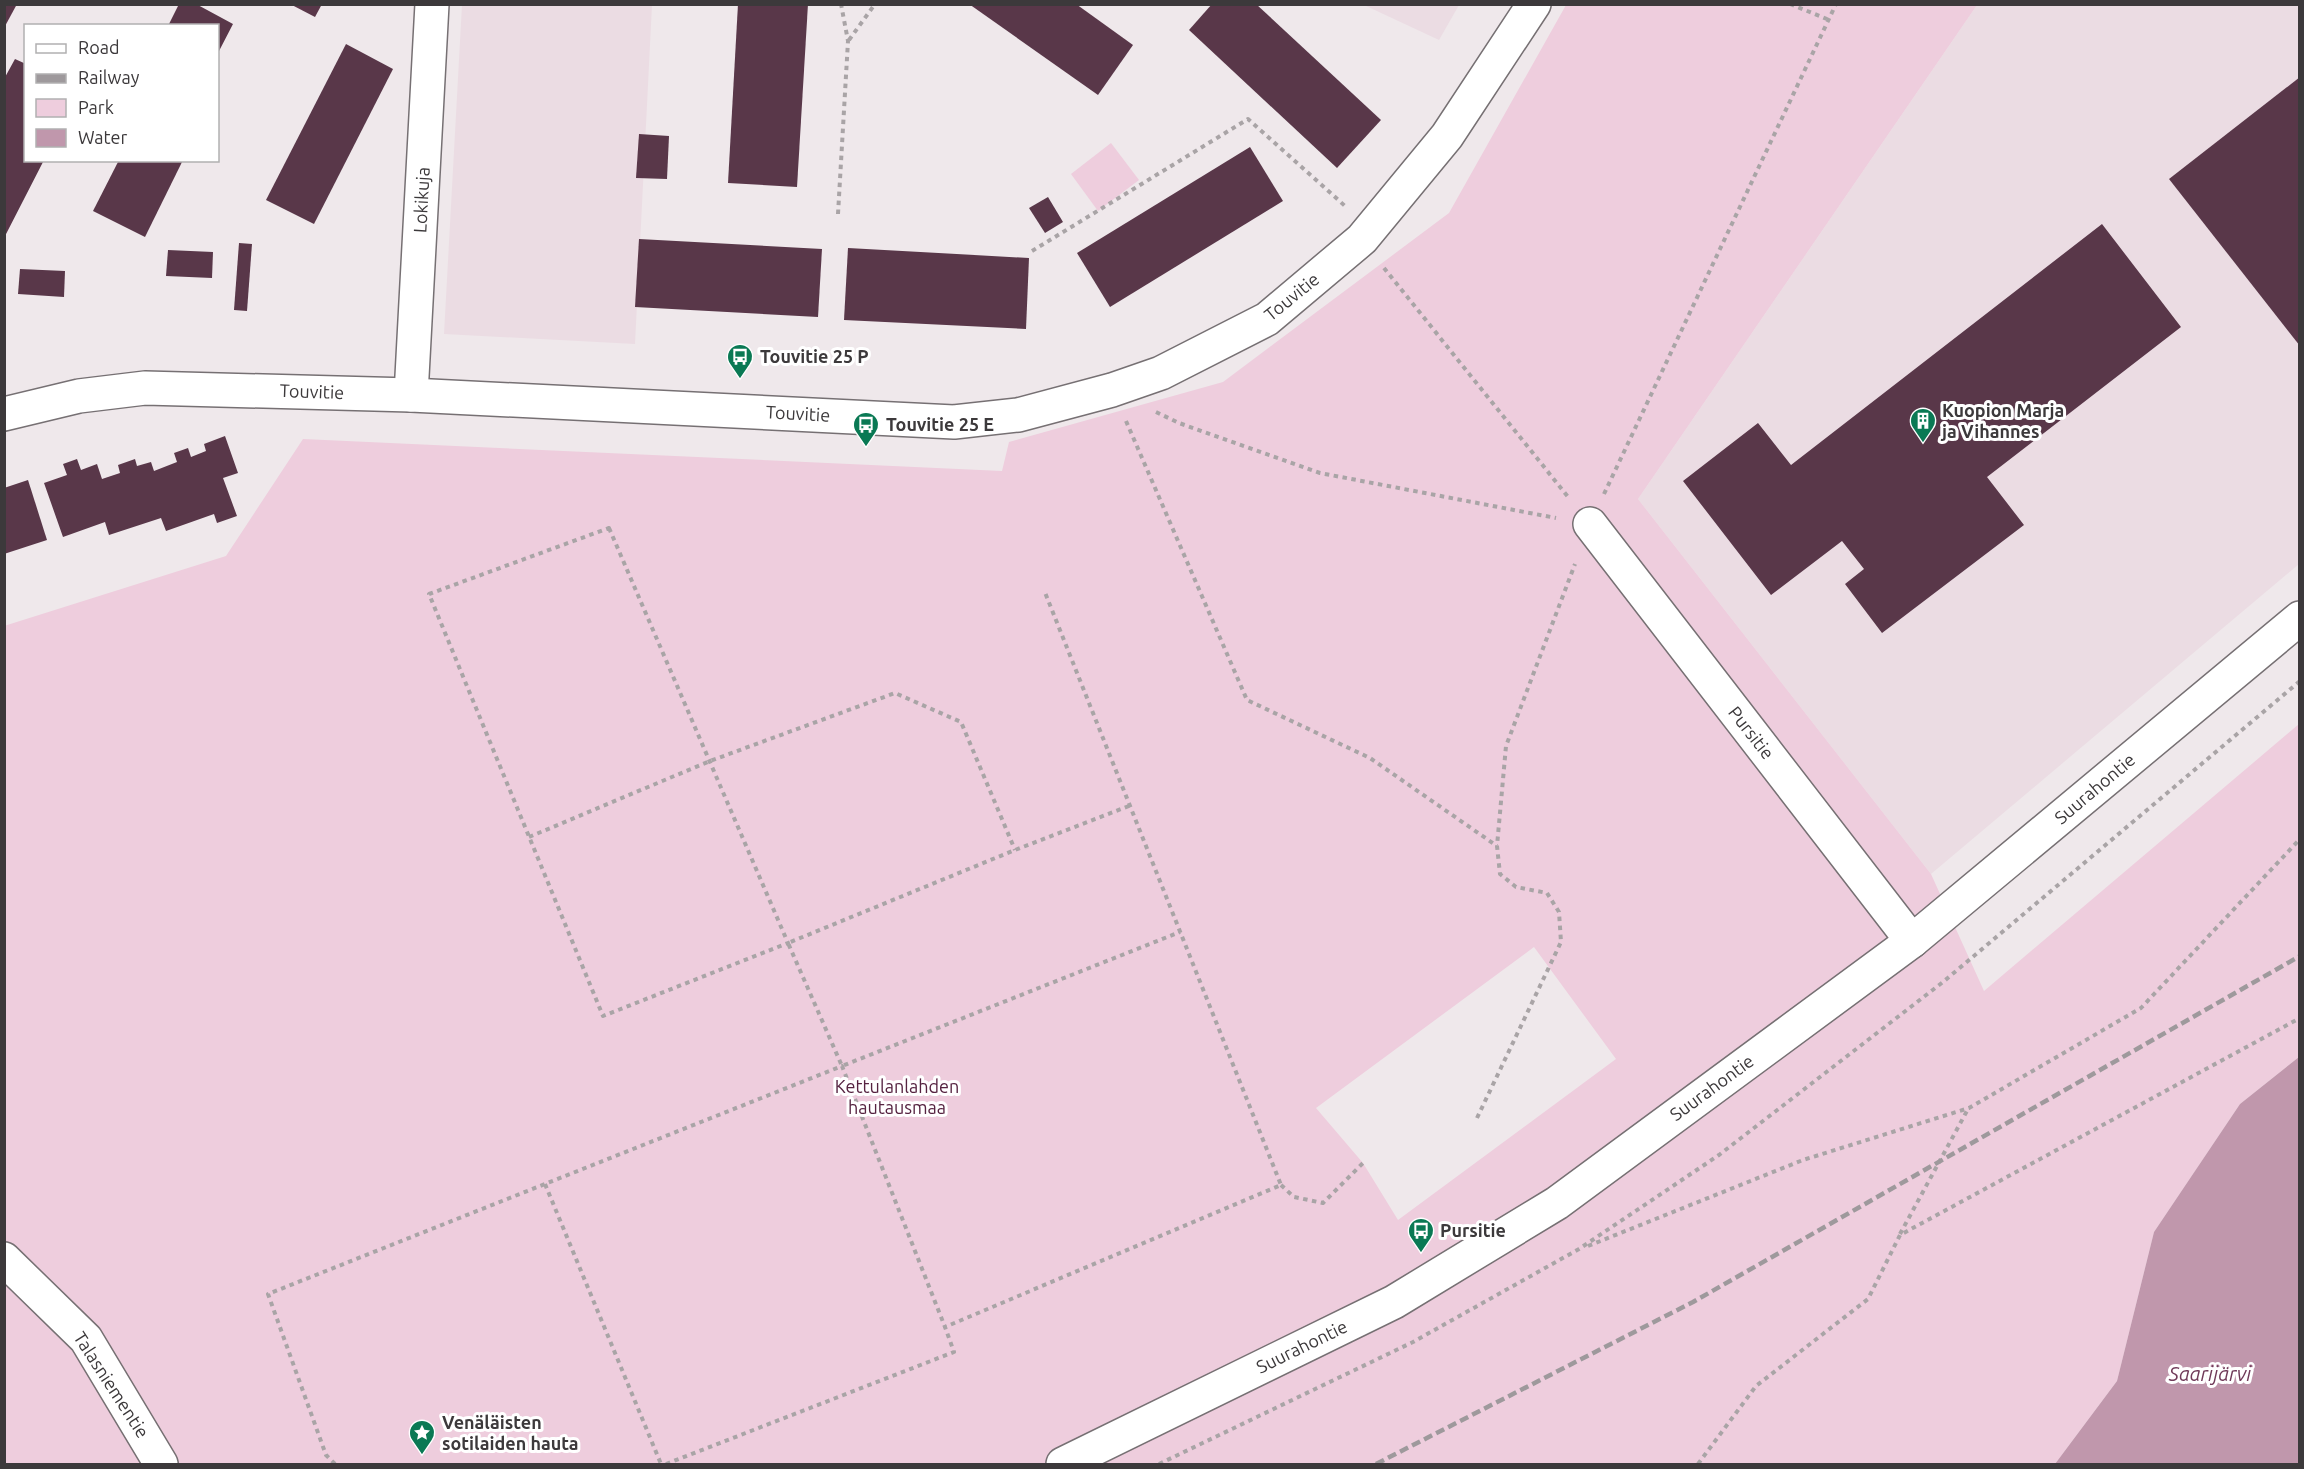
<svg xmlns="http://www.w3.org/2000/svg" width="2304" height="1469" font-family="Ubuntu,sans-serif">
<rect width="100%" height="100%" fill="#efe8eb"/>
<g fill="#ebdce3">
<polygon points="462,5 652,5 635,344 444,334"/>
<polygon points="1364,5 1459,5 1439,40"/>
<polygon points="1977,5 2299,5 2299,564 1931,874 1638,499"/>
</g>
<g fill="#eecddd" fill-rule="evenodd">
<path d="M 1566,5 L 1977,5 L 1638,499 L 1931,874 L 1984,991 L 2299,724 L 2299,1057 L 2240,1104 L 2154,1232 L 2117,1381 L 2055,1464 L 5,1464 L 4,626 L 226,556 L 303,439 L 1002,471 L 1009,442 L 1223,382 L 1449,213 ZM 1534,947 L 1616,1059 L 1398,1220 L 1363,1163 L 1316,1108 Z"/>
<polygon points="1111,143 1139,180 1098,211 1071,174"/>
</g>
<polygon fill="#c097ac" points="2299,1057 2299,1464 2055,1464 2117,1381 2154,1232 2240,1104"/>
<g fill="#593749">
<polygon points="4,4 17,4 4,28"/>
<polygon points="179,4 196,4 233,24 218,53 218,26 168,26"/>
<polygon points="290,4 322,4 315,17"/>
<polygon points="738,4 808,4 797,187 728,183"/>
<polygon points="969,4 1076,4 1133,45 1098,95"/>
<polygon points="1212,4 1256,4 1381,120 1337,168 1189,30"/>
<polygon points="346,44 393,69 314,224 266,200"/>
<polygon points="15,59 26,64 26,160 43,162 4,238 4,79"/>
<polygon points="2300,77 2300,346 2169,179"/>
<polygon points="639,134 669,136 667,179 636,178"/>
<polygon points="1250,147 1283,201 1110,307 1077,253"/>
<polygon points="119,160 183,160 145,237 93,211"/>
<polygon points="1048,197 1063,222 1045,233 1029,208"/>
<polygon points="2102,224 2181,327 1987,477 2024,525 1882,633 1845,584 1864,569 1842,541 1771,595 1683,481 1758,423 1791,465"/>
<polygon points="639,239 822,249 818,317 635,307"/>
<polygon points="239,243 252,244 247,311 234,310"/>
<polygon points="848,248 1029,258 1026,329 844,320"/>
<polygon points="168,250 213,252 212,278 166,276"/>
<polygon points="20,269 65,271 64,297 18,294"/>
<polygon points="225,436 238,473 223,478 237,516 217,523 214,514 166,531 161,518 109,535 105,522 63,537 44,483 67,475 63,464 77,459 81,470 97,464 102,479 120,473 118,465 135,459 137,466 151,462 154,471 177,462 174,453 188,448 191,457 206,451 204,444"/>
<polygon points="28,480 47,540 4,554 4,488"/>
</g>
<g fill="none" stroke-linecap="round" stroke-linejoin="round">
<defs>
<g id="street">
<polyline points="411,395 432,4"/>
<polyline points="4,414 79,396 145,388 411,395 954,422 1018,415 1112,390 1161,373 1267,319 1362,239 1447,136 1534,4"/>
<polyline points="1590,524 1912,941"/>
<polyline points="4,1259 86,1339 161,1464"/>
</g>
<polyline id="secondary" points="1063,1464 1394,1302 1557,1203 1912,941 2300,618"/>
</defs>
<use href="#street" stroke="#767073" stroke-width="36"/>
<use href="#secondary" stroke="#767073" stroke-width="36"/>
<g stroke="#a9a4a6" stroke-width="4" stroke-dasharray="4.5 4.5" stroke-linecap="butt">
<polyline points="1790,4 1827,19"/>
<polyline points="849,40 875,4"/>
<polyline points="838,214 848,41 841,4"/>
<polyline points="1032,251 1248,119 1345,206"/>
<polyline points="1384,268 1569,498"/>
<polyline points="1156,412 1179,423 1320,473 1556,518"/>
<polyline points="1126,421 1247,700 1370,758 1497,846"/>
<polyline points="1604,494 1836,4"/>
<polygon points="609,528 788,943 603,1016 429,594"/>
<polyline points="1129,806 1015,850 788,943 842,1066 1180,932"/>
<polyline points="529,837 710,761 895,693 961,722 1015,850"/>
<polyline points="1477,1118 1561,942 1559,912 1547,893 1516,887 1500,874 1497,846 1506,746 1575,564"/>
<polyline points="545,1184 661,1464"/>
<polyline points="1281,1185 1294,1197 1323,1203 1363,1163"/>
<polyline points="1900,1234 1968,1109"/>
<polyline points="1588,1246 1803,1160 1969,1108 2141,1008 2300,839"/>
<polyline points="335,1464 326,1455 268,1294 842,1066 945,1327"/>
<polyline points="666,1464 954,1352 945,1327 1281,1185 1044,590"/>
<polyline points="1159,1464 1413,1342 1579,1249 1719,1155 1943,982 2300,681"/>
<polyline points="1698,1464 1756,1386 1868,1299 1900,1235 2300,1018"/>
</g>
<use href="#street" stroke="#fff" stroke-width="33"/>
<use href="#secondary" stroke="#fff" stroke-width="33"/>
<polyline stroke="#9e999c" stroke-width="4.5" stroke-dasharray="9 4.5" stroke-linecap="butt" points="1376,1464 1693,1302 2300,956"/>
</g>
<defs>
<symbol id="bus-pin" viewBox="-11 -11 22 30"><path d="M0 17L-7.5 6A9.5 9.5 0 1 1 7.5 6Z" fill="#0a7954" stroke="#fff"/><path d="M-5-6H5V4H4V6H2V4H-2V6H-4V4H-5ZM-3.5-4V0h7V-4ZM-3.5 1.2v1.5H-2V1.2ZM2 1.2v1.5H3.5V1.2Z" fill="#fff"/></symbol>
<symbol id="building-pin" viewBox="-11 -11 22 30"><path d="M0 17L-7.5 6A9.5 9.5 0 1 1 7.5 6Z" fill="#0a7954" stroke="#fff"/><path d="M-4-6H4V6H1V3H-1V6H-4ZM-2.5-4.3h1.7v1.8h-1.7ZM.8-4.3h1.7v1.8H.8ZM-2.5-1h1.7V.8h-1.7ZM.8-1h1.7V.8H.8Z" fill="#fff"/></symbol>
<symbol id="sight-pin" viewBox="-11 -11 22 30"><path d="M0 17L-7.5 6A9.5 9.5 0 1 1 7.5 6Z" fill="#0a7954" stroke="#fff"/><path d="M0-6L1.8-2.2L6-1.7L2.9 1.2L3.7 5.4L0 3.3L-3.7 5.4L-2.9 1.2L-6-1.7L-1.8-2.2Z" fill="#fff"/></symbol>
</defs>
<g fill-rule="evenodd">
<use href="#bus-pin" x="725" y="342" width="30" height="40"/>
<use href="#building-pin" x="1908" y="406" width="30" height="40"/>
<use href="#bus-pin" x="851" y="410" width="30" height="40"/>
<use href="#bus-pin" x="1406" y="1216" width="30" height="40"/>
<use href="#sight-pin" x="407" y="1418" width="30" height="40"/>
</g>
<g text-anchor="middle" stroke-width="6" stroke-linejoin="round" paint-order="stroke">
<g font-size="18" fill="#3c393b" stroke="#fff">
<text transform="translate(422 200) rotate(-87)" y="6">Lokikuja</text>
<text transform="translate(1292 297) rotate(-39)" y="6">Touvitie</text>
<text transform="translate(312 392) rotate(2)" y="6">Touvitie</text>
<text transform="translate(798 414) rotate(3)" y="6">Touvitie</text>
<text transform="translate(1751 733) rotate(52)" y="6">Pursitie</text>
<text transform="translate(2095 789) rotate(-40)" y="6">Suurahontie</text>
<text transform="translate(1712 1088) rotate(-36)" y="6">Suurahontie</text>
<text transform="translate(1302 1347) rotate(-26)" y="6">Suurahontie</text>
<text transform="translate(111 1385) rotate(57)" y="6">Talasniementie</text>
</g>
<g font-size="18" font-weight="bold" fill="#3c393b" stroke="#fff" text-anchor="start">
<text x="760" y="363">Touvitie 25 P</text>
<text x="1942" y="417">Kuopion Marja<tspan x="1942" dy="21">ja Vihannes</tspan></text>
<text x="886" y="431">Touvitie 25 E</text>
<text x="1440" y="1237">Pursitie</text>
<text x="442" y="1429">Venäläisten<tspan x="442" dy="21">sotilaiden hauta</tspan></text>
</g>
<g font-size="18" fill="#562341" stroke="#fff">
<text x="897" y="1093">Kettulanlahden<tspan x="897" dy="21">hautausmaa</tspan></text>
</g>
<g font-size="20" font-style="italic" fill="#703a59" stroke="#fff">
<text x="2210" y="1381">Saarijärvi</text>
</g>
</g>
<rect width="2304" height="1469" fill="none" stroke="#3c393b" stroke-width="12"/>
<rect x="24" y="24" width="195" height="138" fill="#ffffff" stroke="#b1b0b1" stroke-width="1.5"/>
<rect x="36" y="44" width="30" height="9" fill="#ffffff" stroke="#b1b0b1" stroke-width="1.5"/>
<text x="78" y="54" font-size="18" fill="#3c393b">Road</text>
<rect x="36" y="74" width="30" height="9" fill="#9e999c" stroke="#b1b0b1" stroke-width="1.5"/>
<text x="78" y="84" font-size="18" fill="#3c393b">Railway</text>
<rect x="36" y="99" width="30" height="18" fill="#eecddd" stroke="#b1b0b1" stroke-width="1.5"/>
<text x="78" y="114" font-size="18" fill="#3c393b">Park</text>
<rect x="36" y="129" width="30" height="18" fill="#c097ac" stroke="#b1b0b1" stroke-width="1.5"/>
<text x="78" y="144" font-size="18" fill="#3c393b">Water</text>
</svg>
